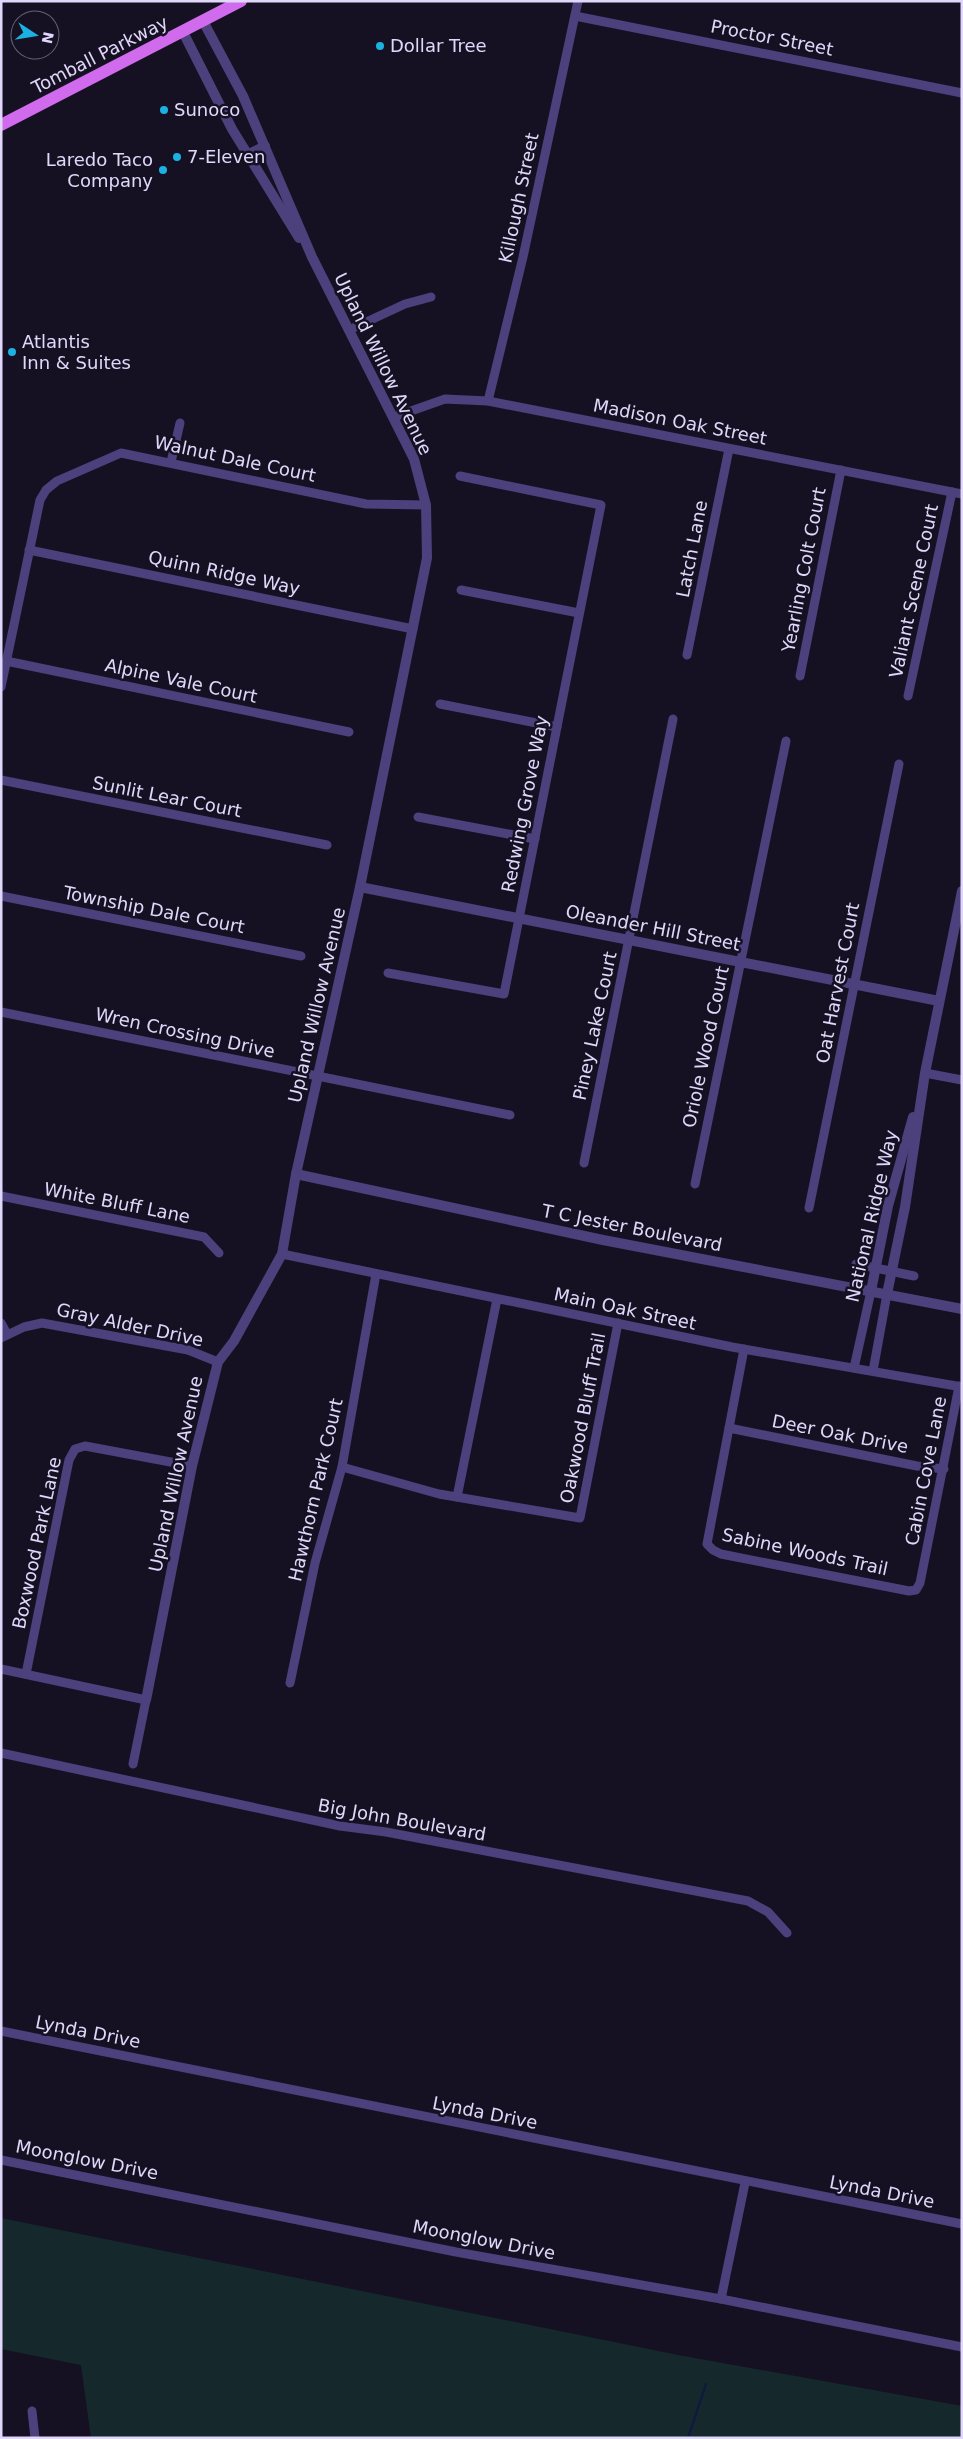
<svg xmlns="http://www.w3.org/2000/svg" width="963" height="2439" font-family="'DejaVu Sans',sans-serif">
<rect width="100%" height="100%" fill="#161122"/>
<polygon fill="#15292c" points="1,2218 678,2355 962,2406 962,2438 91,2438 81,2365 1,2349"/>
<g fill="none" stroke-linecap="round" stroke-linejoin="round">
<polyline stroke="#101a3d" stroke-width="2.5" points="688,2438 706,2384"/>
<g stroke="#4c417c" stroke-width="9">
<polyline points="575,16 962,93"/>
<polyline points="349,330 405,304 431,297"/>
<polyline points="488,401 523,257 578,1"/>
<polyline points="394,417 445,399 488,401 962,494"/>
<polyline points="171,462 180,423"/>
<polyline points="29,550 413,629"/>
<polyline points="461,590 579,613"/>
<polyline points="687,655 729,449"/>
<polyline points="6,661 349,732"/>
<polyline points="800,676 841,470"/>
<polyline points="1,687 40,500 46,490 57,481 121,453 366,504 426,505"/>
<polyline points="908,696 952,492"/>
<polyline points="440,704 557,727"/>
<polyline points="1,780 327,845"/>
<polyline points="418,817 535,839"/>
<polyline points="1,896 301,956"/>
<polyline points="388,973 504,994 601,505 460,476"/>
<polyline points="1,1012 510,1115"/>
<polyline points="925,1073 962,1080"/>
<polyline points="584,1163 673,719"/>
<polyline points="695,1184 786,741"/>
<polyline points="1,1196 204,1237 219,1253"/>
<polyline points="809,1208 899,764"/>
<polyline points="282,1254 732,1347 962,1387"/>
<polyline points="856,1264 914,1276"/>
<polyline points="1,1323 7,1334"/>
<polyline points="1,1338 24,1327 42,1323 188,1350 218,1362"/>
<polyline points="744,1349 707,1544 713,1550 721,1554 909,1591 916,1590 920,1583 959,1386"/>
<polyline points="854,1368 871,1291"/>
<polyline points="873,1371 887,1294"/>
<polyline points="729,1428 917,1466 944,1469"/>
<polyline points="342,1467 439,1494 580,1518 618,1323"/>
<polyline points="457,1497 497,1299"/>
<polyline points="1,1669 146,1700 133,1764"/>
<polyline points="26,1674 69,1460 75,1449 85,1446 192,1466"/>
<polyline points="290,1683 315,1563 342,1467 376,1274"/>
<polyline points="1,1753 340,1826 386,1832 748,1901 768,1912 787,1933"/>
<polyline points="1,2031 962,2224"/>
<polyline points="1,2160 456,2252 721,2299 962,2347"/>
<polyline points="721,2299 745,2183"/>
<polyline points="32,2411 35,2438"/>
</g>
<g stroke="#4c417c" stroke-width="10">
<polyline points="183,32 232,129 299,238"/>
<polyline points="247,155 265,146"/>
<polyline points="360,887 939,1001"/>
<polyline points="296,1174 603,1240 962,1309"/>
<polyline points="871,1291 888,1206 913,1117"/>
<polyline points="887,1294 905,1207 925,1073 962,891"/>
<polyline points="146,1700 192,1466 218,1362 234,1341 282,1254 296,1174 360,887 427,558 426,505 414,459 312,257 243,96 203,21"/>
</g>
<polyline stroke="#d06bed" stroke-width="12" points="1,125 241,1"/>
</g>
<g fill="#1bb1e2" stroke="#161122" stroke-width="2">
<circle cx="380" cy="46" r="5"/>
<circle cx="164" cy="110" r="5"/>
<circle cx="177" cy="157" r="5"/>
<circle cx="163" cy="170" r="5"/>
<circle cx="12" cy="352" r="5"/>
</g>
<g text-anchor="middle" stroke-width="5" stroke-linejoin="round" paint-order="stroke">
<g font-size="18" fill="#e0d7fa" stroke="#161122">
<text transform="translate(772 38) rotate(11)" y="6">Proctor Street</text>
<text transform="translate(100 55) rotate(-27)" y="6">Tomball Parkway</text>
<text transform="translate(519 198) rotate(-78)" y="6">Killough Street</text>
<text transform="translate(383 364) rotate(64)" y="6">Upland Willow Avenue</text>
<text transform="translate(680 422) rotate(11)" y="6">Madison Oak Street</text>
<text transform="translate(235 459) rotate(12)" y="6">Walnut Dale Court</text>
<text transform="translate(692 549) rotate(-79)" y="6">Latch Lane</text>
<text transform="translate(804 570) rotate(-79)" y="6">Yearling Colt Court</text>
<text transform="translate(224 573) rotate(12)" y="6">Quinn Ridge Way</text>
<text transform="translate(914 591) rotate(-78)" y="6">Valiant Scene Court</text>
<text transform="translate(181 681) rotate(12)" y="6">Alpine Vale Court</text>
<text transform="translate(167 797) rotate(11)" y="6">Sunlit Lear Court</text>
<text transform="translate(525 804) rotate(-79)" y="6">Redwing Grove Way</text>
<text transform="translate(154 910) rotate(11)" y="6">Township Dale Court</text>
<text transform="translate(653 928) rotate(11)" y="6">Oleander Hill Street</text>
<text transform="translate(838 983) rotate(-79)" y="6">Oat Harvest Court</text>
<text transform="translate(317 1005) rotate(-77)" y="6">Upland Willow Avenue</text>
<text transform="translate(595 1026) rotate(-78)" y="6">Piney Lake Court</text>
<text transform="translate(185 1033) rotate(12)" y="6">Wren Crossing Drive</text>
<text transform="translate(706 1047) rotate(-78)" y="6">Oriole Wood Court</text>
<text transform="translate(117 1203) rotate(11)" y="6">White Bluff Lane</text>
<text transform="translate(872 1216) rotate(-77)" y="6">National Ridge Way</text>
<text transform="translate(632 1228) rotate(11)" y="6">T C Jester Boulevard</text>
<text transform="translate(625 1309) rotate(12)" y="6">Main Oak Street</text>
<text transform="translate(130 1325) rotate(12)" y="6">Gray Alder Drive</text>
<text transform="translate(583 1418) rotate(-79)" y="6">Oakwood Bluff Trail</text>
<text transform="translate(840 1434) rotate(11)" y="6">Deer Oak Drive</text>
<text transform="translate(926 1471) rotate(-79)" y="6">Cabin Cove Lane</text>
<text transform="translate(176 1474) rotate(-78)" y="6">Upland Willow Avenue</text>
<text transform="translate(316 1490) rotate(-77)" y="6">Hawthorn Park Court</text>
<text transform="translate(37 1543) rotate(-78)" y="6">Boxwood Park Lane</text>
<text transform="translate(805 1552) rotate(12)" y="6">Sabine Woods Trail</text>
<text transform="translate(402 1820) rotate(10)" y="6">Big John Boulevard</text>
<text transform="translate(88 2032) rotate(11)" y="6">Lynda Drive</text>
<text transform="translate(485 2113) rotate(11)" y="6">Lynda Drive</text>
<text transform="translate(87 2160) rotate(11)" y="6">Moonglow Drive</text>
<text transform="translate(882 2192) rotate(11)" y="6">Lynda Drive</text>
<text transform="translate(484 2240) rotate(11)" y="6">Moonglow Drive</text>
</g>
<g font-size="18" fill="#e0d7fa" stroke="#161122" text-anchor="start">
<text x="390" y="52">Dollar Tree</text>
<text x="174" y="116">Sunoco</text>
<text x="187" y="163">7-Eleven</text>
<text x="153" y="166" text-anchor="end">Laredo Taco<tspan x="153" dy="21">Company</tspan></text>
<text x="22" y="348">Atlantis<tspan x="22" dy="21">Inn &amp; Suites</tspan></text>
</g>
</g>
<rect width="963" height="2439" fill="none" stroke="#e0d7fa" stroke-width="5"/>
<g transform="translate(35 35) rotate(102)"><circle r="24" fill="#161122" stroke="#676078"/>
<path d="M0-4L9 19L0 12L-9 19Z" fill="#1bb1e2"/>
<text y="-8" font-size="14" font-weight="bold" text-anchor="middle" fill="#e0d7fa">N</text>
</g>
</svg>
